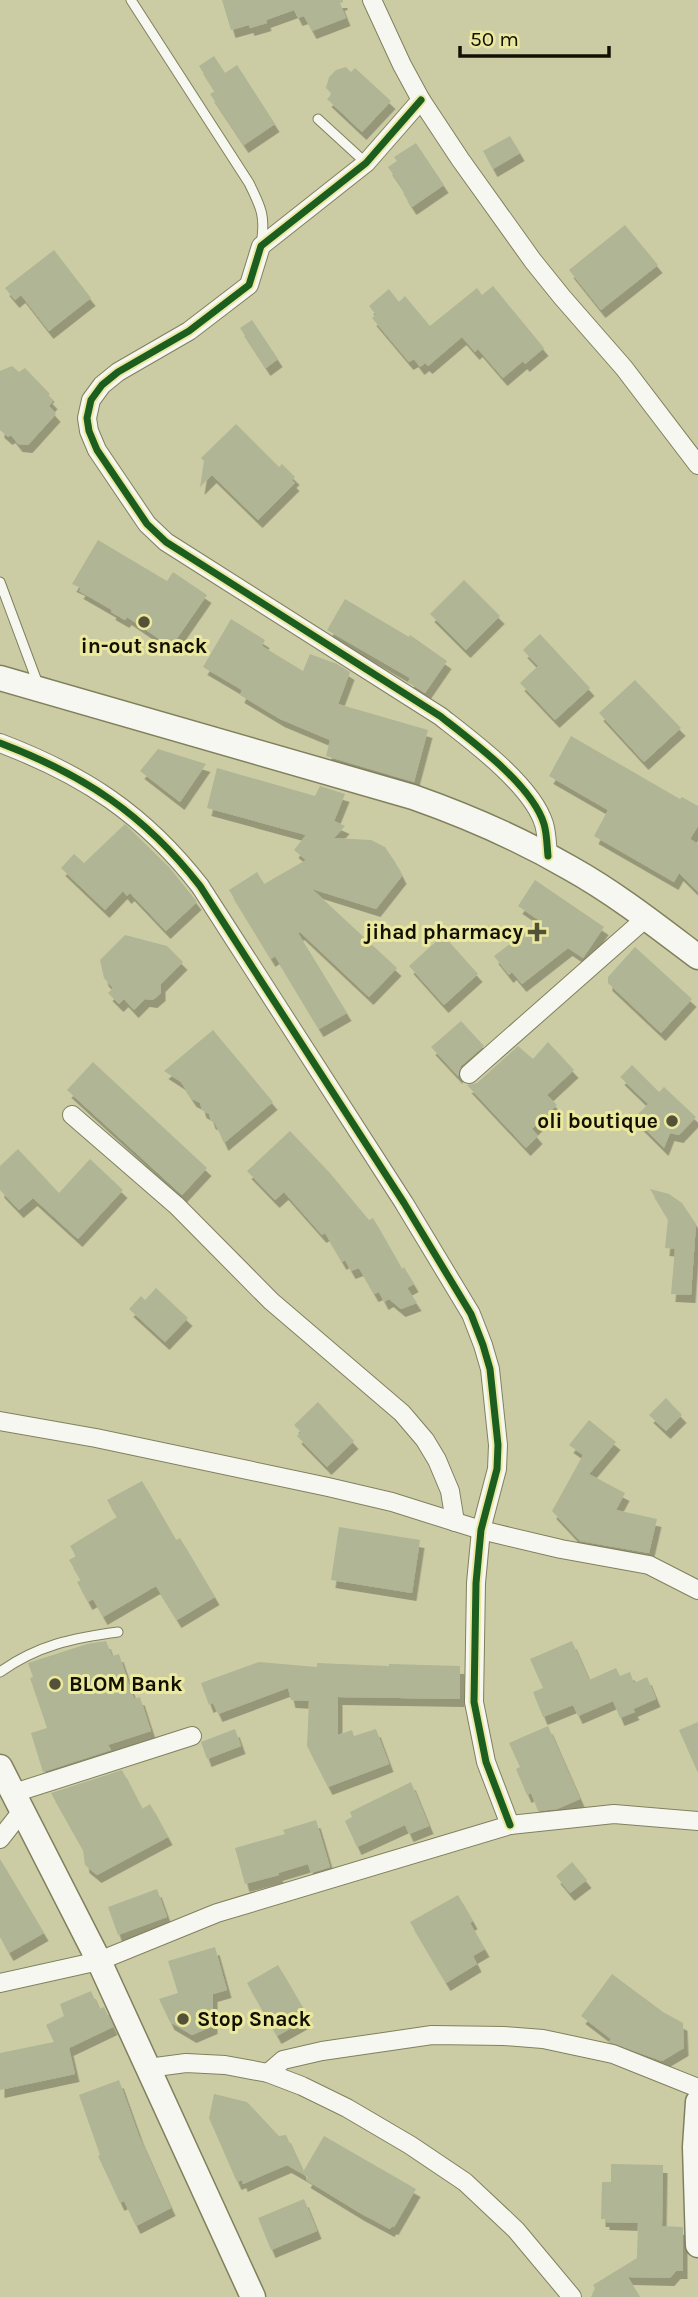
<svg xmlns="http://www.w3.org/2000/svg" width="698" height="2297" font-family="Karla,sans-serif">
<defs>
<filter id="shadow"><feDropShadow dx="4.5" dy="8" stdDeviation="0" flood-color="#0004"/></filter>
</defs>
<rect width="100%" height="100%" fill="#cccca4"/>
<g fill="#afb595" filter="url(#shadow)">
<polygon points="222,0 343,0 343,2 340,3 346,18 312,31 304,16 298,18 294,10 266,20 267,23 250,28 249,25 231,30"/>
<polygon points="214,56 225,73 237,65 275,124 244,145 210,94 215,91 199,66"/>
<polygon points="346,67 351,72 355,68 391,101 362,132 327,99 332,94 326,88 329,77 336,70"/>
<polygon points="510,136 520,153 493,169 483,151"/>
<polygon points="416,143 444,185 412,207 403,193 405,192 388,167 397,161 394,157"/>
<polygon points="625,225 658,265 601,310 569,270"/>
<polygon points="54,250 91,298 49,331 21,295 15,300 5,288"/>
<polygon points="493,286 544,348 525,364 523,361 503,378 478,349 475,352 462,337 428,366 425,363 420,367 414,359 409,362 372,318 376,315 369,306 389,289 399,302 405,296 430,326 477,288 482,295"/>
<polygon points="252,320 278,359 266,368 240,328"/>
<polygon points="12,366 19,372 25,368 50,394 48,396 53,401 49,406 56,414 28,445 18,444 11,435 8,437 0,430 0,371"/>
<polygon points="236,424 279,467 282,464 295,477 292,480 295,483 258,520 212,475 200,487 204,461 201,458"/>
<polygon points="98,540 167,581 173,572 207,595 171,647 127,617 125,620 111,612 112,610 79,591 81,588 72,584"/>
<polygon points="464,580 500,616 466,650 430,614"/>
<polygon points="345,599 409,637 410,635 447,661 425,693 408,682 410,678 327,630"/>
<polygon points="231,619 265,640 262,646 303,671 310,654 337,664 350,672 338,704 428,730 414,782 326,756 330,740 280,719 240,695 242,690 203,667"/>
<polygon points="540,634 590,688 555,720 520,683 538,666 523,650"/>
<polygon points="635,680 681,728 644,762 599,713"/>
<polygon points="571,736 680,799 682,797 698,806 698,826 690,839 698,844 698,892 679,873 674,882 594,836 608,810 549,776"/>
<polygon points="158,749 206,764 180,802 140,771"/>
<polygon points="217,768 315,796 320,786 345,794 334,821 345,826 334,838 371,840 385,847 395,862 402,876 376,909 312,889 397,968 369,997 300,932 298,933 347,1013 319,1029 275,956 271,959 229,890 257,872 264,884 306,860 294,850 306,835 207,808"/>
<polygon points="125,824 170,868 197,902 166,931 130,893 127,896 123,891 105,910 61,868 74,854 84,863"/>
<polygon points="535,880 604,927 583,958 568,948 522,984 512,972 509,975 494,956 540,921 518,906"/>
<polygon points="125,935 167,946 183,962 161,984 161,993 153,1000 145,999 134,1010 124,999 119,1004 108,993 113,988 104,978 100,960"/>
<polygon points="443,935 478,974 444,1005 409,966"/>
<polygon points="635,947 692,999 661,1033 608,983 608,977"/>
<polygon points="461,1021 484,1046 461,1066 458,1076 431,1047"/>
<polygon points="213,1030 273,1102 224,1143 215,1123 211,1121 209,1114 202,1110 200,1103 192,1099 181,1082 164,1071"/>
<polygon points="548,1042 574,1070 547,1095 557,1105 532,1129 538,1136 526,1148 467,1085 477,1083 518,1046 533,1059"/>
<polygon points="93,1062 207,1168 182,1195 67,1090"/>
<polygon points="632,1065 659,1092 664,1087 696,1117 679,1135 670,1133 664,1148 634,1118 648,1104 620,1077"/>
<polygon points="290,1131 329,1172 369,1220 373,1218 402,1269 404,1267 414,1284 407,1288 417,1303 401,1309 389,1299 384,1302 379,1292 374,1294 359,1268 351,1271 345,1260 342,1262 325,1233 322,1235 284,1192 275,1200 247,1171"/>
<polygon points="18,1149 59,1193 90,1159 123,1190 78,1239 33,1198 19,1210 0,1190 0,1166"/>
<polygon points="650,1189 669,1194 682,1203 696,1224 691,1295 671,1294 675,1249 665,1248 668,1219"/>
<polygon points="156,1288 188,1318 165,1342 129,1309 141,1296 145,1300"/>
<polygon points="666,1398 682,1415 666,1431 649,1415"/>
<polygon points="318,1402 354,1441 327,1467 297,1436 301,1432 294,1425"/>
<polygon points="589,1420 616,1442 589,1474 625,1493 616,1510 657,1519 649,1553 580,1541 552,1511 583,1455 569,1445"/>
<polygon points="142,1481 176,1540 180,1538 215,1597 177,1620 156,1586 103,1617 93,1599 88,1602 77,1582 81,1580 69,1560 76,1556 70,1546 117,1517 107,1500"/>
<polygon points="339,1527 420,1540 412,1593 331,1580"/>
<polygon points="106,1641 112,1656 119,1654 134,1699 140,1697 151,1731 108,1745 111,1750 43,1772 31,1733 47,1728 30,1678 33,1677 28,1663 87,1644"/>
<polygon points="572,1641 589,1680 616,1668 620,1676 630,1672 634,1683 647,1677 656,1699 633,1709 635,1712 620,1718 613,1701 578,1716 573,1705 543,1717 533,1692 543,1688 530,1659"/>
<polygon points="259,1662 317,1667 317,1663 389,1666 389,1664 460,1666 460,1699 338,1697 338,1735 352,1730 354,1736 376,1729 389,1764 328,1787 307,1746 309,1701 291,1700 288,1688 218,1714 213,1703 209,1705 201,1683"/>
<polygon points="698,1722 698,1773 679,1730"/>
<polygon points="548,1726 580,1799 557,1809 538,1811 531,1793 527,1795 516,1769 520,1767 509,1743"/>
<polygon points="235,1729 241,1746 207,1759 201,1742"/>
<polygon points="122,1770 142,1809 150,1804 168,1837 97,1875 85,1865 83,1850 51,1793"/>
<polygon points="411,1782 429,1826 409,1834 405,1825 357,1847 345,1821 352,1817 350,1812"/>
<polygon points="316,1820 330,1867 311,1873 308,1864 278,1873 279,1875 245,1884 235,1848 285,1834 283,1830"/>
<polygon points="0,1859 44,1933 9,1953 0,1937"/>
<polygon points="572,1862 587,1880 570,1893 556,1876"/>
<polygon points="157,1889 167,1917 118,1935 108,1907"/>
<polygon points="458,1895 473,1921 470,1923 485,1949 473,1956 477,1964 446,1983 410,1922"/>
<polygon points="215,1947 227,1990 213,1994 213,2026 192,2035 170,2022 159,1999 178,1993 168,1961"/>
<polygon points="278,1965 309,2018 277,2036 247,1983"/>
<polygon points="612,1974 663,2012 683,2023 684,2048 662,2061 609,2042 611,2039 581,2016"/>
<polygon points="91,1991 99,2009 104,2007 113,2027 69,2048 75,2074 0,2090 0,2053 54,2042 46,2025 64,2016 60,2004"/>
<polygon points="119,2080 139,2136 171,2208 136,2226 124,2201 120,2203 98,2156 100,2155 79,2095"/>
<polygon points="214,2094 247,2102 279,2136 286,2135 303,2172 324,2136 416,2189 394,2227 392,2226 390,2229 360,2213 306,2180 308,2177 287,2165 243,2184 242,2180 237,2182 209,2118"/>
<polygon points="611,2164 663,2165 662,2226 683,2227 683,2271 676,2271 670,2278 628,2277 640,2297 591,2297 595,2288 593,2285 637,2258 638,2223 605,2222 605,2219 601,2219 602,2182 611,2182"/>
<polygon points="304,2199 317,2231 271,2250 258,2218"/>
</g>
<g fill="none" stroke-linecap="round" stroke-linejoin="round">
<defs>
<g id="lane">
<path d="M 131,0 L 249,183 C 261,207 266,217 261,244"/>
<polyline points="318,119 366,163"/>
<polyline points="0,582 38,684"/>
<path d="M 0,1672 C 38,1645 73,1638 118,1632"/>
</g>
<g id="street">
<polyline points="372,0 402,65 421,100 460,159 533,261 562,297 624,368 698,465"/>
<path d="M 421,100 L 366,163 L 261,246 L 249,285 L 189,331 L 118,372 L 102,385 L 91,400 L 87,418 L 89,431 L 97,450 L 147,524 L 166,542 L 440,716 C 472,741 532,785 544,824 C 547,834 547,846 548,856"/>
<path d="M 0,743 C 84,775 144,814 200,886 L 404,1203 L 471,1314 L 483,1345 L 490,1369 L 498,1445 L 497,1469 L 481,1530 L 476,1583 L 474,1702 L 486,1762 L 510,1825"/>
<polyline points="469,1074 646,918"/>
<polyline points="72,1115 177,1206 271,1301 402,1413 425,1440 437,1460 450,1491 455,1522"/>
<polyline points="0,1421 96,1438 328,1487 392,1502 481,1530 561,1549 649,1565 698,1590"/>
<polyline points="14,1793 192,1736"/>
<polyline points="0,1839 22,1811"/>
<polyline points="0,1983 99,1961 217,1913 510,1825 614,1814 698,1821"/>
<polyline points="148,2068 186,2063 225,2065 268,2073 302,2086 347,2108 410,2145 465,2182 516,2230 572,2297"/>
<polyline points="268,2073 283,2060 322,2051 432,2035 504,2036 543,2039 613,2054 698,2088"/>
</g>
<g id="secondary">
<path d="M 0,678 L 413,797 C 467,816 520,839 570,868 C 615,893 657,926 698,957"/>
<polyline points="0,1767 99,1961 253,2297"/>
<polyline points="698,2102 695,2147 698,2245"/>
</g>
</defs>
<use href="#lane" stroke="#81805e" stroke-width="11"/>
<use href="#street" stroke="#81805e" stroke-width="20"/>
<use href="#secondary" stroke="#81805e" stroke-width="27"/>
<use href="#lane" stroke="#f7f7f1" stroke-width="9"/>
<use href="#street" stroke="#f7f7f1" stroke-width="18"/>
<use href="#secondary" stroke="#f7f7f1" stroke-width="24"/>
<defs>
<g id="cycleway">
<path d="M 421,100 L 366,163 L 261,246 L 249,285 L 189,331 L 118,372 L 102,385 L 91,400 L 87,418 L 89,431 L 97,450 L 147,524 L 166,542 L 440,716 C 472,741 532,785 544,824 C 547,834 547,846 548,856"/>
<path d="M 0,743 C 84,775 144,814 200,886 L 404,1203 L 471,1314 L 483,1345 L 490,1369 L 498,1445 L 497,1469 L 481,1530 L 476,1583 L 474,1702 L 486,1762 L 510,1825"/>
</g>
</defs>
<use href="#cycleway" stroke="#ebe99f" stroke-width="11"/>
<use href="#cycleway" stroke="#1b5e20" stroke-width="7"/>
</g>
<g fill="#535239" stroke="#ebe99f" stroke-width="2.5">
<circle cx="144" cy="622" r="7"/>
<path d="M533.5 921.5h7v7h7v7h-7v7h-7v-7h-7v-7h7z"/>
<circle cx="672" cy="1121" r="7"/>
<circle cx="55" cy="1684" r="7"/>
<circle cx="183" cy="2019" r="7"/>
</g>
<g text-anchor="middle" stroke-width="6" stroke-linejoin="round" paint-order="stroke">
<g font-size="21" font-weight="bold" fill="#121000" stroke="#ebe99f" text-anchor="end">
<text x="144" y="653" text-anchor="middle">in-out snack</text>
<text x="523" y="939">jihad pharmacy</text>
<text x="658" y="1128">oli boutique</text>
<text x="69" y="1691" text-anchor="start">BLOM Bank</text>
<text x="197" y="2026" text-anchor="start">Stop Snack</text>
</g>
</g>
<path d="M460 46v10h149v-10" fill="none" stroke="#121000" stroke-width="3.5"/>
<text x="470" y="46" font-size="21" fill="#121000" stroke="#ebe99f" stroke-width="5" paint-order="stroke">50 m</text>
</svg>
